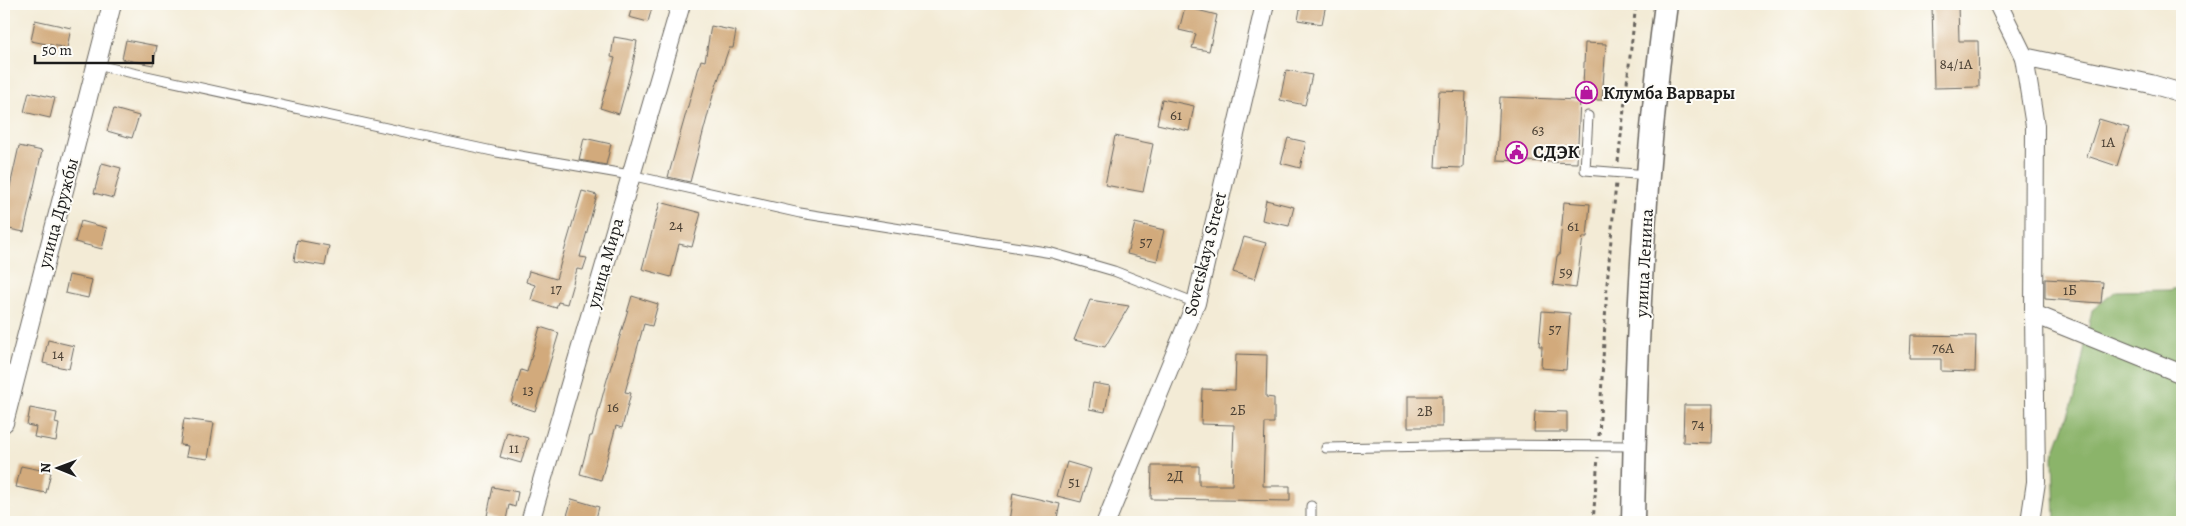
<svg xmlns="http://www.w3.org/2000/svg" width="2186" height="526" font-family="Alegreya,serif">
<rect width="100%" height="100%" fill="#fdfcf7"/>
<filter id="ink" filterUnits="userSpaceOnUse"><feTurbulence type="fractalNoise" baseFrequency=".02" numOctaves="2"/><feDisplacementMap in="SourceGraphic" scale="10" xChannelSelector="R" yChannelSelector="G"/><feConvolveMatrix kernelMatrix="1 2 1 2 8 2 1 2 1" color-interpolation-filters="sRGB"/></filter>
<filter id="wash" filterUnits="userSpaceOnUse"><feTurbulence type="fractalNoise" baseFrequency=".0096" numOctaves="4" result="noise"/><feDisplacementMap in="SourceGraphic" scale="20" xChannelSelector="R" yChannelSelector="G"/><feGaussianBlur stdDeviation="1.12" result="paint"/><feColorMatrix in="noise" values="0 0 0 0 0 0 0 0 0 0 0 0 0 0 0 0 0 1.4 0 .05"/><feComposite in="paint" operator="in"/></filter>
<g filter="url(#wash)">
<rect width="100%" height="100%" fill="#f3ebd6"/>
<polygon fill="#8bb46b" stroke="#546844" points="2182,287 2182,522 2055,522 2053,456 2075,396 2092,310 2116,291 2169,290"/>
<g id="blocks">
<g fill="#d2aa7c">
<polygon points="633,4 653,4 648,22 629,17"/>
<polygon points="1301,4 1326,4 1322,24 1298,20"/>
<polygon points="1932,4 1958,4 1959,41 1978,41 1979,87 1934,88"/>
<polygon points="1185,7 1217,15 1209,51 1192,48 1196,34 1179,30"/>
<polygon points="35,20 71,28 67,48 31,41"/>
<polygon points="711,26 736,31 733,48 729,48 713,95 690,182 668,177 701,60 705,61"/>
<polygon points="614,37 637,41 633,64 619,114 600,108 615,58 611,57"/>
<polygon points="126,40 157,46 153,65 122,59"/>
<polygon points="1585,43 1606,44 1602,100 1580,100 1577,163 1497,160 1500,97 1580,100 1580,86 1583,86"/>
<polygon points="1286,70 1312,75 1305,105 1280,100"/>
<polygon points="1439,91 1466,92 1463,168 1435,167"/>
<polygon points="29,92 55,98 50,118 24,112"/>
<polygon points="1162,99 1194,106 1189,131 1157,124"/>
<polygon points="114,109 139,116 132,138 107,131"/>
<polygon points="2099,119 2129,128 2117,166 2087,156"/>
<polygon points="1115,136 1153,144 1143,192 1105,185"/>
<polygon points="584,138 611,144 606,165 579,160"/>
<polygon points="1288,138 1306,142 1300,168 1281,163"/>
<polygon points="19,146 42,151 24,232 4,228 4,199 7,200"/>
<polygon points="102,163 121,168 113,198 94,193"/>
<polygon points="582,191 597,195 580,257 587,258 583,270 577,269 567,304 558,302 556,308 531,300 535,285 526,282 529,271 556,279"/>
<polygon points="1266,200 1294,207 1289,226 1262,220"/>
<polygon points="660,202 701,213 692,247 679,244 671,277 642,269"/>
<polygon points="1564,202 1590,204 1587,237 1583,237 1576,288 1553,285 1557,256 1559,256"/>
<polygon points="81,221 107,228 102,249 75,242"/>
<polygon points="1135,223 1164,230 1157,261 1127,254"/>
<polygon points="1244,237 1266,243 1255,279 1233,272"/>
<polygon points="297,240 329,246 325,266 294,261"/>
<polygon points="69,275 92,280 88,298 65,293"/>
<polygon points="2045,279 2103,282 2101,303 2045,299"/>
<polygon points="632,296 658,304 652,326 644,324 625,392 631,393 622,428 616,426 601,480 580,474 590,436 592,436 606,383"/>
<polygon points="1090,300 1129,306 1105,347 1074,340"/>
<polygon points="1542,311 1570,313 1566,370 1541,368 1542,346 1539,346"/>
<polygon points="540,327 559,333 535,411 511,403 521,370 527,372"/>
<polygon points="1911,335 1976,336 1975,372 1941,371 1941,359 1910,359"/>
<polygon points="48,340 74,346 69,369 43,363"/>
<polygon points="1236,354 1267,355 1266,397 1274,398 1274,423 1265,423 1263,486 1290,486 1290,501 1151,499 1152,466 1199,466 1199,485 1232,485 1234,425 1201,424 1202,389 1235,390"/>
<polygon points="1093,383 1110,386 1105,412 1089,409"/>
<rect x="1408" y="396" width="34" height="31"/>
<polygon points="1684,405 1712,405 1711,443 1683,442"/>
<polygon points="30,408 57,413 55,423 59,424 56,441 34,437 36,427 27,425"/>
<polygon points="1535,411 1567,412 1567,432 1534,432"/>
<polygon points="184,419 214,423 208,459 186,456 188,446 180,445"/>
<polygon points="507,432 528,438 521,463 500,457"/>
<polygon points="1067,462 1091,469 1081,502 1057,496"/>
<polygon points="21,466 51,472 46,493 16,487"/>
<polygon points="493,487 518,492 515,507 509,505 506,520 487,516"/>
<polygon points="1013,493 1060,504 1056,522 1009,522"/>
<polygon points="572,499 599,507 595,522 578,522 566,519"/>
</g>
</g>
</g>
<g filter="url(#ink)">
<use href="#blocks" fill-opacity="0" stroke="#67645d" stroke-width="1"/>
<g fill="none" stroke-linecap="round" stroke-linejoin="round">
<defs>
<g id="service">
<polyline points="96,65 497,152 630,175 800,213 1052,253 1114,271 1196,303"/>
<polyline points="1588,116 1585,170 1648,175"/>
<polyline points="1326,448 1490,445 1634,446"/>
<polyline points="1311,522 1311,506"/>
</g>
<g id="minor">
<polyline points="1998,4 2024,57 2151,84 2182,93"/>
<polyline points="2024,57 2035,126 2034,314 2036,482 2030,522"/>
<polyline points="2034,314 2182,374"/>
<polyline points="4,423 112,4"/>
<polyline points="530,522 681,4"/>
<polyline points="1106,522 1196,303 1265,4"/>
</g>
<path id="tertiary" d="M 1633,522 C 1636,350 1643,175 1666,4"/>
</defs>
<use href="#service" stroke="#67645d" stroke-width="11"/>
<use href="#minor" stroke="#67645d" stroke-width="20"/>
<use href="#tertiary" stroke="#67645d" stroke-width="25"/>
<g stroke="#67645d" stroke-width="3" stroke-dasharray="4 4" stroke-linecap="butt">
<polyline points="1618,162 1636,4"/>
<polyline points="1599,436 1607,284 1616,183"/>
<polyline points="1593,522 1598,457"/>
</g>
<use href="#service" stroke="#fff" stroke-width="9"/>
<use href="#minor" stroke="#fff" stroke-width="18"/>
<use href="#tertiary" stroke="#fff" stroke-width="22"/>
</g>
</g>
<defs>
<symbol id="shop-ring" viewBox="-11 -11 22 22"><circle r="9.5" fill="#fdfcf7" stroke="#b5179e" stroke-width="1.5"/><path d="M-5-2.5h2.3a2.7 3.5 0 0 1 5.4 0H5L5.5 6h-11ZM-1.5-2.5h3a1.5 2.3 0 0 0-3 0Z" fill="#b5179e"/></symbol>
<symbol id="civic-ring" viewBox="-11 -11 22 22"><circle r="9.5" fill="#fdfcf7" stroke="#b5179e" stroke-width="1.5"/><path d="M-.6-6.5H3V-4.5H.6V-3L4-1V1h2V6H-6V1h2V-1L-.6-3ZM-1.2 2.5V6h2.4V2.5Z" fill="#b5179e"/></symbol>
</defs>
<g fill-rule="evenodd">
<use href="#shop-ring" x="1574" y="80" width="25" height="25"/>
<use href="#civic-ring" x="1504" y="140" width="25" height="25"/>
</g>
<g text-anchor="middle" stroke-width="4" stroke-linejoin="round" paint-order="stroke">
<g font-size="15" fill="#4a4034">
<text x="1956" y="69">84/1А</text>
<text x="1176" y="120">61</text>
<text x="1538" y="135">63</text>
<text x="2108" y="147">1А</text>
<text x="676" y="230">24</text>
<text x="1573" y="231">61</text>
<text x="1146" y="247">57</text>
<text x="1566" y="277">59</text>
<text x="556" y="294">17</text>
<text x="2070" y="295">1Б</text>
<text x="1555" y="334">57</text>
<text x="1943" y="353">76А</text>
<text x="58" y="359">14</text>
<text x="528" y="395">13</text>
<text x="613" y="412">16</text>
<text x="1238" y="415">2Б</text>
<text x="1425" y="416">2В</text>
<text x="1698" y="429">74</text>
<text x="514" y="453">11</text>
<text x="1175" y="481">2Д</text>
<text x="1074" y="487">51</text>
</g>
<g font-size="18" font-weight="bold" fill="#1c1c1c" stroke="#fdfcf7" text-anchor="start">
<text x="1603" y="99">Клумба Варвары</text>
<text x="1533" y="158">СДЭК</text>
</g>
<g font-size="18" fill="#1c1c1c" stroke="#fdfcf7">
<text transform="translate(58 213) rotate(-75)" y="6">улица Дружбы</text>
<text transform="translate(1205 254) rotate(-76)" y="6">Sovetskaya Street</text>
<text transform="translate(605 263) rotate(-74)" y="6">улица Мира</text>
<text transform="translate(1644 263) rotate(-87)" y="6">улица Ленина</text>
</g>
</g>
<rect width="2186" height="526" fill="none" stroke="#fdfcf7" stroke-width="20"/>
<g transform="translate(58 468) rotate(271)" stroke="#fdfcf7" stroke-width="4" paint-order="stroke">
<path d="M0-4L9 19L0 12L-9 19Z" fill="#1c1c1c"/>
<text y="-8" font-size="14" font-weight="bold" text-anchor="middle" fill="#1c1c1c">N</text>
</g>
<path d="M35 55v8h118v-8" fill="none" stroke="#1c1c1c" stroke-width="2.5"/>
<text x="42" y="55" font-size="15" fill="#1c1c1c" stroke="#fdfcf7" stroke-width="4" paint-order="stroke">50 m</text>
</svg>
